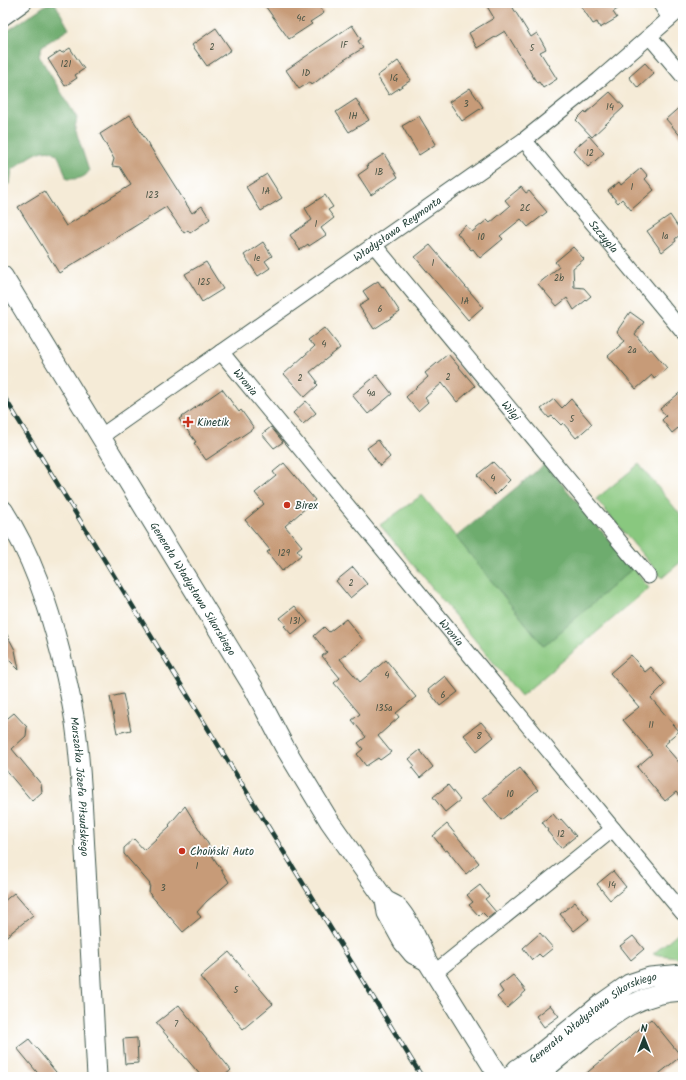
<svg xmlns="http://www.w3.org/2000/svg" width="686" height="1080" font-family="Kalam,sans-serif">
<rect width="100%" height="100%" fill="#fff"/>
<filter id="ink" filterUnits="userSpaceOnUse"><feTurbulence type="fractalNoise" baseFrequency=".025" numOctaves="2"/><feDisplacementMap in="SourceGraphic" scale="8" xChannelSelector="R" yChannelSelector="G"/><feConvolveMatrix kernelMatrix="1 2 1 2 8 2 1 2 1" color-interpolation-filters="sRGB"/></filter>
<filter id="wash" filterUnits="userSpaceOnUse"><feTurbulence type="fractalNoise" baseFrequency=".012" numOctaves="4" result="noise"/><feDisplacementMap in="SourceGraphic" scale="16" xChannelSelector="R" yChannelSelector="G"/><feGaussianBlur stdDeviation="0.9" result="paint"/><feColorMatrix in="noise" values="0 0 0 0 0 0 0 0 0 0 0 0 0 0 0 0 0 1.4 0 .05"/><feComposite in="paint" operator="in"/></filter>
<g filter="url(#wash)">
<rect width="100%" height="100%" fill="#f5ebd7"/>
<g fill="#89c87f" stroke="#54825a">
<polygon points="639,464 683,518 683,560 662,578 596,499"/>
<polygon points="422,495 544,646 633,568 649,588 521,696 380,525"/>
<polygon points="680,931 683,931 683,958 653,954"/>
</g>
<g fill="#6eac6e" stroke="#467451">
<path d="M 55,3 L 69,29 L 42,46 L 39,56 L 77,118 L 75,128 L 89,171 C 84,179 77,179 67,179 C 64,172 61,160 57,155 C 46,141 22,163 12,170 L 10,183 L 3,188 L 3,34 L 47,4 Z"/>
<polygon points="545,464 633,568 544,646 456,537"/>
</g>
<g id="blocks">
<g fill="#c79b78">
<polygon points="263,3 316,3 324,13 310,22 312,24 289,39"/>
<polygon points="485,3 510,3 531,37 537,33 546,49 540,52 557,79 543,88 539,82 537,83 505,31 477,48 469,33 494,18"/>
<polygon points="579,3 627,3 613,12 617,18 600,28 597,22 593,24"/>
<polygon points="352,25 361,39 358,41 363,48 344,60 312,85 310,82 299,89 286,70"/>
<polygon points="216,28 231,50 207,66 192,45"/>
<polygon points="70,48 84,69 75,75 77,78 65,86 48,59 60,51 62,53"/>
<polygon points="398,61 411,80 389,95 377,76"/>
<polygon points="645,63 654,73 638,88 629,77"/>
<polygon points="470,88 483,107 462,121 449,102"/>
<polygon points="610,92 624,107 592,137 576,120 585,111 586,113"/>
<polygon points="356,99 369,120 349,132 336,112"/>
<polygon points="683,104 683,139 666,119"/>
<polygon points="130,115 192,213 202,206 210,219 190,233 188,230 184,233 166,207 59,273 18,207 44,191 66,226 131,185 120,167 112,166 114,159 100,134"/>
<polygon points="419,116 436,144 419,155 402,126"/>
<polygon points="589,136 604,153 588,167 573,150"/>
<polygon points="384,154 398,177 371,195 358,175 368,168 367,165"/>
<polygon points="641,168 648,176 645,179 654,190 631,210 622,199 618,203 608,191 619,182 621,185"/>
<polygon points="267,174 282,198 261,211 246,187"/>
<polygon points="521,187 526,193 529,191 547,212 528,227 521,219 500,236 503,239 480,258 473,249 471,250 457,233 466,225 472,232 487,220 490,223 510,206 505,200"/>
<polygon points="325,195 333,207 328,210 334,218 321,228 326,235 309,246 308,244 300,250 290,235 312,220 305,208"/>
<polygon points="670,215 682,233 675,239 676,241 662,252 647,231"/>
<polygon points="263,242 272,256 265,261 270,268 258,276 244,255"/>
<polygon points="430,245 483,307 468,320 415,257"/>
<polygon points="573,247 584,259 573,268 574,287 584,288 591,296 574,310 567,298 557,306 538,284 559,267 555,262"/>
<polygon points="206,262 223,289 202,302 185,274"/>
<polygon points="378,281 382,287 383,286 400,312 374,329 359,306 369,300 363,291"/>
<polygon points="630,312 644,322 635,334 649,351 651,349 667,368 654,379 652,375 636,389 608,356 625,341 617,331"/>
<polygon points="324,328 340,348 310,372 317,381 316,383 318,385 305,397 284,374 314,347 308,340"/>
<polygon points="448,354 475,386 457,402 442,383 425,398 428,402 418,411 406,397 428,377 425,373"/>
<polygon points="377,375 392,394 368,414 352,395"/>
<polygon points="222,389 239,412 241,410 254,428 206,460 194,443 196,442 179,419"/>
<polygon points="683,390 683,424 672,433 662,420 666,416 660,409"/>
<polygon points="554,399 562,408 571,399 592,424 576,438 563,423 561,425 552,416 549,418 541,409"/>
<polygon points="306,401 316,413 303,424 293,413"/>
<polygon points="271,427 283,442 274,448 262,434"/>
<polygon points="378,440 390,457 380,466 367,448"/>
<polygon points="493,462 510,480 495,495 477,475"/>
<polygon points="284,463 315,500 285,526 302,546 297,550 301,555 282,571 267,552 270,550 245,520 264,504 255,493 276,476 273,472"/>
<polygon points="353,567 367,584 350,598 336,581"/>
<polygon points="295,606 308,622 292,635 284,626 286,625 280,618"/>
<polygon points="346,619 363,640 340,659 360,682 386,660 416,697 396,713 399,717 378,736 391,752 380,760 378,758 366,766 357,754 363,749 358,743 366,737 352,720 360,714 334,683 340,678 322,656 327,652 314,636 324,627 329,632"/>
<polygon points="3,627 15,650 19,670 3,654"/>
<polygon points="631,655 645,672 651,667 665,684 651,698 679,731 668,740 669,741 664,745 683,767 683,801 676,792 665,801 637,767 652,754 623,720 639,707 610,673"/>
<polygon points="445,676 458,692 440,706 428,690"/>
<polygon points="123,694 131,730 117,733 110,697"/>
<polygon points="14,713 27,727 26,736 12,749 41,784 42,792 32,801 3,767 3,722"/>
<polygon points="481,722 494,737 477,751 464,735"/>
<polygon points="420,750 433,767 420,778 412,768 415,766 409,759"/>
<polygon points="520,768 538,790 501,820 483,798"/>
<polygon points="448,785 460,800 445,812 433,797"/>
<polygon points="185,806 210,847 208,849 229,882 207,901 197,912 201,917 183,932 149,893 150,884 124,854 124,848 134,839 144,850 170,826 169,825"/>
<polygon points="553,814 559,821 561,819 576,836 561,848 547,831 548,830 542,822"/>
<polygon points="447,824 479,863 466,874 447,850 445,851 433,836"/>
<polygon points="613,871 626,887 610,900 597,884"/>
<polygon points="480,885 489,896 485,899 496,912 488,918 482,912 479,916 469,905 473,902 467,895"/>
<polygon points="14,893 33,915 3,939 3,902"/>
<polygon points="575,902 589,919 574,931 560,914"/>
<polygon points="540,933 553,948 542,957 539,954 532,960 523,948"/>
<polygon points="633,936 644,949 631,960 620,946"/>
<polygon points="229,952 273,1004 243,1029 200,977"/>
<polygon points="513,975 526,991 507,1008 497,997 503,992 499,986"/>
<polygon points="179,1005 231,1070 223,1077 202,1077 156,1023"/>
<polygon points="550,1005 559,1016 544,1027 536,1016"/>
<polygon points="651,1019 681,1056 655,1077 582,1077"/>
<polygon points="137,1038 138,1063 125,1064 123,1039"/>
<polygon points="29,1039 60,1077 41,1077 17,1048"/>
</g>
</g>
</g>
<g filter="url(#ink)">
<use href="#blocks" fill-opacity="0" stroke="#3f574c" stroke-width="1"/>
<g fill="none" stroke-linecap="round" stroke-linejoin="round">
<defs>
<g id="minor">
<polyline points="660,3 670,18"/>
<polyline points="3,18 24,3"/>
<polyline points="650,37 683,76"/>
<path id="s1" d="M 524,140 L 683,332"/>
<path id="s2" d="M 374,245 L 648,576"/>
<path id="s3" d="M 221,352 L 613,829 L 683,913"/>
<path id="s4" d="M 100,437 L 524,140 L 599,80 L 683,7"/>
<polyline points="434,973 613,829"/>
</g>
<g id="major">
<path id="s5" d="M 3,276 L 253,687 L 284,746 L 330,822 L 385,900 L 387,913 L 403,942 L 413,954 L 427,961"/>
<path id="s6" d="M 3,510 C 32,555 48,604 61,655 C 67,680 73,705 76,730 C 82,775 83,822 86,868 C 90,938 93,1007 97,1077"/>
<path d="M 385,900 C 388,902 393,904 396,906 C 407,916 421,946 427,961 L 499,1077"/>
<path id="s7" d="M 510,1077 L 517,1069 L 538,1055 L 602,1003 L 629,984 L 650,977 L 683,974"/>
<path d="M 535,1077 C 551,1064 567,1051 583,1038 C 615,1013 640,993 683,991"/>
</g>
</defs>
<use href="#minor" stroke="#3f574c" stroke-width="17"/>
<use href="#major" stroke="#3f574c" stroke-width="21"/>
<use href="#minor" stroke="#fff" stroke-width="15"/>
<use href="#major" stroke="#fff" stroke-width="19"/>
<defs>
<polyline id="rail" points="3,395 422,1077"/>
</defs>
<use href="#rail" stroke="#1f3d34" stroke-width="4.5"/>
<use href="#rail" stroke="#fff" stroke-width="3" stroke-dasharray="9" stroke-linecap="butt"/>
</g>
</g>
<g fill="#c8321e" stroke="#fff" stroke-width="1.5">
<path d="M186 416h4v4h4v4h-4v4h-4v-4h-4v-4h4z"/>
<circle cx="287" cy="505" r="4"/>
<circle cx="182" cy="851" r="4"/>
</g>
<g text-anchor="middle" stroke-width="3.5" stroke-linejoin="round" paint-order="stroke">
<g font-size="9" fill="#495445">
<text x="301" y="21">4c</text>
<text x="344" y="48">1F</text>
<text x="212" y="50">2</text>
<text x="532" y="51">5</text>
<text x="66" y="67">121</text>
<text x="306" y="76">1D</text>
<text x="394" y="81">1G</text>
<text x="466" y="107">3</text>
<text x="610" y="110">14</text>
<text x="353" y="119">1H</text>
<text x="590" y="156">12</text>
<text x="379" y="175">1B</text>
<text x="632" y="190">1</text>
<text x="266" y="194">1A</text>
<text x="152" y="198">123</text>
<text x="525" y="211">2C</text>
<text x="316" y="227">1</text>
<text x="665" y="239">1a</text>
<text x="481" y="240">10</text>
<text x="257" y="261">1e</text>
<text x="433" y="266">1</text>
<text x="559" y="281">2b</text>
<text x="204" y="285">125</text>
<text x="465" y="304">1A</text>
<text x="380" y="312">6</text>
<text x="324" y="347">4</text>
<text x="632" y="353">2a</text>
<text x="448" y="380">2</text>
<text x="300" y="381">2</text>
<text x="371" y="396">4a</text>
<text x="572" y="422">5</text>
<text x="493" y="481">4</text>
<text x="284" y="556">129</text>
<text x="351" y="586">2</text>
<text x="295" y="624">131</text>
<text x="387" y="678">4</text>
<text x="443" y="698">6</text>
<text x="384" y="711">135a</text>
<text x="651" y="728">11</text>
<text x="479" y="739">8</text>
<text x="510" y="797">10</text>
<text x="561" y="837">12</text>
<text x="197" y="869">1</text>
<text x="612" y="888">14</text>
<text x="163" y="891">3</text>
<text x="236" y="993">5</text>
<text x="176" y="1027">7</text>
</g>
<g font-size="11" fill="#1f3d34" stroke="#fff">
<text dy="4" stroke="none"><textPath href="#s4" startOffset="363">Władysława Reymonta</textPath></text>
<text dy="4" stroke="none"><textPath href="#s1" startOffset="125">Szczygla</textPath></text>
<text dy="4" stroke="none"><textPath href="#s3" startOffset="39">Wronia</textPath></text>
<text dy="4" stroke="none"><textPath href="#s2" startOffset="215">Wilgi</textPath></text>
<text dy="4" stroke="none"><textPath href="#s5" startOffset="366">Generała Władysława Sikorskiego</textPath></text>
<text dy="4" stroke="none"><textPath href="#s3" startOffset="363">Wronia</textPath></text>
<text dy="4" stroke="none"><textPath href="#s6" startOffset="290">Marszałka Józefa Piłsudskiego</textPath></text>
<text dy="4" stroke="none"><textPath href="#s7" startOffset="103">Generała Władysława Sikorskiego</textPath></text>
</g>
<g font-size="11" fill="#1f3d34" stroke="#fff" text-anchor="start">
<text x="197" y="426">Kinetik</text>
<text x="295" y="509">Birex</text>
<text x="190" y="855">Choiński Auto</text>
</g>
</g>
<rect width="686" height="1080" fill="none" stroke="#fff" stroke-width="16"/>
<g transform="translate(644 1038)" stroke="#ffffff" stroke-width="3" paint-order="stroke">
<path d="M0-3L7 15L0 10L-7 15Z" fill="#1f3d34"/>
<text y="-6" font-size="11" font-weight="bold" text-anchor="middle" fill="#1f3d34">N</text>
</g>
</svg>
